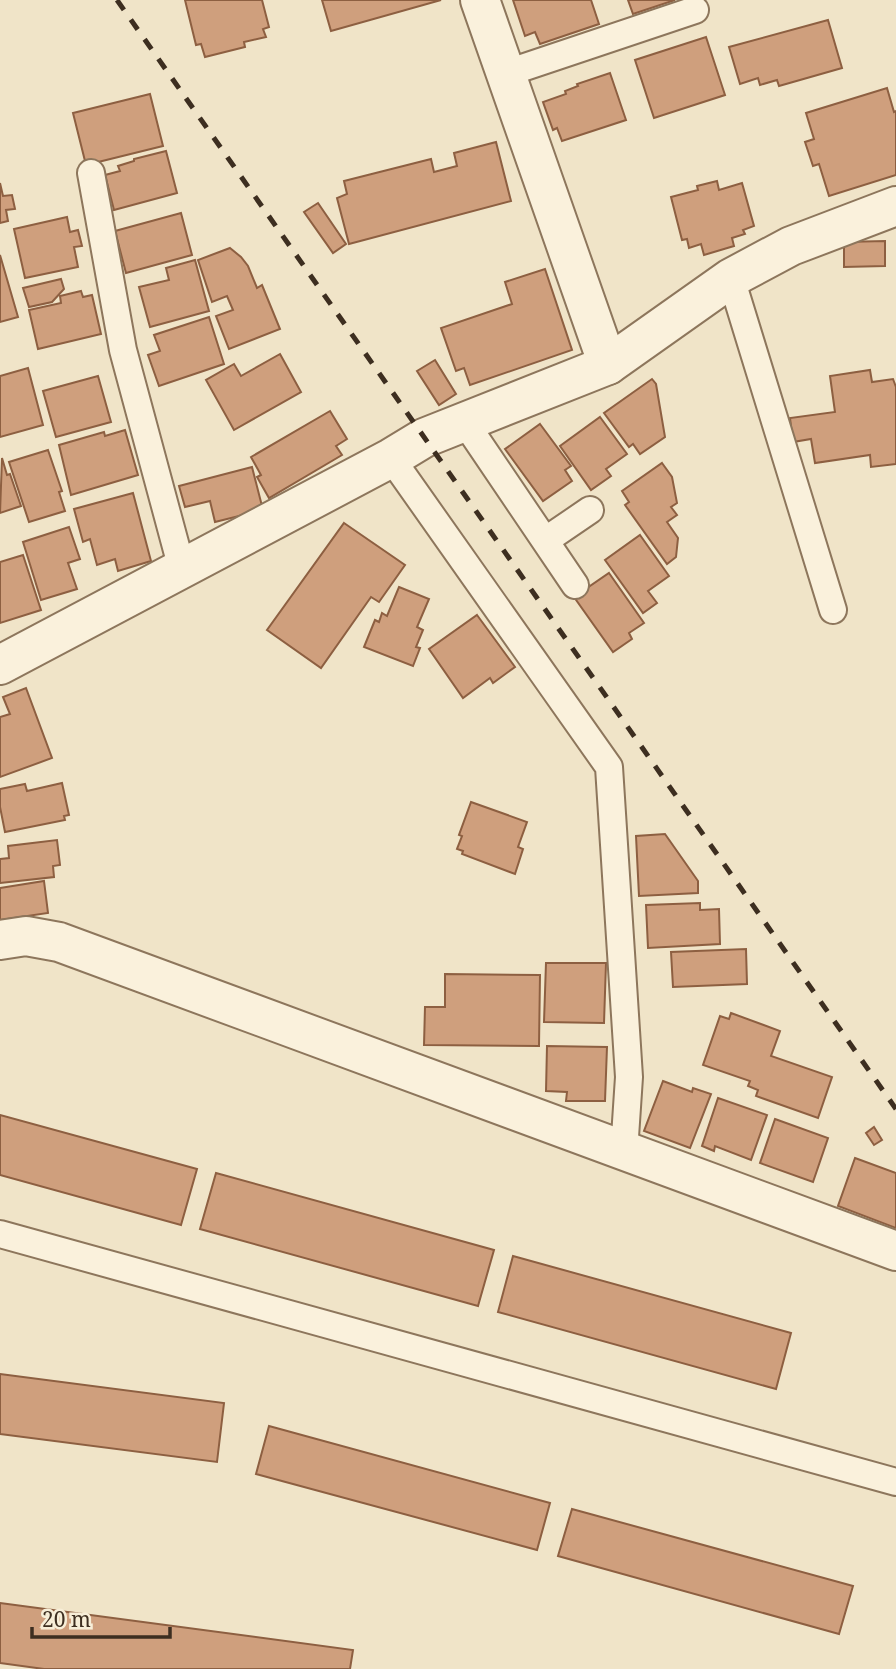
<svg xmlns="http://www.w3.org/2000/svg" width="896" height="1669" font-family="'Noto Serif',serif">
<rect width="100%" height="100%" fill="#f0e4c8"/>
<g fill="#cf9f7d" stroke="#8d5f41" stroke-width="2">
<polygon points="185,0 262,0 269,27 263,29 266,37 244,42 245,47 205,57 201,44 196,45"/>
<polygon points="322,0 441,0 331,31"/>
<polygon points="513,0 591,0 599,24 540,44 535,32 525,36"/>
<polygon points="628,0 675,0 633,14"/>
<polygon points="828,20 842,68 779,86 777,80 760,85 758,78 740,84 729,47"/>
<polygon points="706,37 725,95 654,118 635,60"/>
<polygon points="610,73 626,120 562,141 557,128 553,130 543,102 566,94 565,91 578,86 577,84"/>
<polygon points="887,88 894,112 896,111 896,175 829,196 819,164 813,166 805,142 814,139 806,113"/>
<polygon points="150,94 163,146 86,165 73,113"/>
<polygon points="496,142 511,201 349,244 337,198 347,194 344,181 431,159 434,172 457,166 454,153"/>
<polygon points="166,151 177,193 114,210 105,175 120,171 118,166 134,161 134,159"/>
<polygon points="717,181 719,190 742,183 754,226 743,230 745,234 732,238 734,246 704,255 701,244 689,248 687,239 682,240 671,197 698,190 697,186"/>
<polygon points="0,183 3,196 12,195 15,209 6,210 8,221 0,223"/>
<polygon points="318,203 346,244 333,253 304,212"/>
<polygon points="181,213 192,255 126,273 115,231"/>
<polygon points="67,217 70,232 78,230 82,246 74,247 78,267 25,278 14,229"/>
<polygon points="885,241 885,266 844,267 844,242"/>
<polygon points="230,248 241,257 248,266 257,288 262,285 280,329 229,349 216,316 233,310 227,296 212,302 198,260"/>
<polygon points="0,255 18,317 0,322"/>
<polygon points="195,260 209,311 150,327 139,287 169,280 166,268"/>
<polygon points="545,269 572,350 470,385 464,368 456,371 441,328 512,304 505,282"/>
<polygon points="61,279 64,289 52,302 29,307 23,288"/>
<polygon points="81,291 83,297 92,295 101,334 38,349 29,310 61,303 60,296"/>
<polygon points="209,317 224,364 159,386 148,355 160,351 154,335"/>
<polygon points="280,354 301,392 234,430 206,380 234,364 241,376"/>
<polygon points="435,360 456,394 439,405 417,371"/>
<polygon points="28,368 43,425 0,437 0,376"/>
<polygon points="870,370 872,382 893,379 896,387 896,464 871,467 870,455 815,463 811,439 793,442 790,418 835,412 830,376"/>
<polygon points="98,376 111,422 56,437 43,391"/>
<polygon points="652,379 656,384 665,437 640,454 633,444 629,447 604,413"/>
<polygon points="330,411 347,439 336,446 342,455 269,498 257,477 261,475 251,457"/>
<polygon points="600,417 627,454 606,469 611,476 591,490 560,446"/>
<polygon points="540,424 571,466 565,470 572,481 543,501 505,449"/>
<polygon points="125,430 138,475 71,495 59,445 104,432 105,436"/>
<polygon points="48,450 62,491 59,492 65,511 29,522 9,462"/>
<polygon points="2,458 7,475 10,474 21,506 0,513"/>
<polygon points="662,463 672,477 677,503 671,507 677,515 667,522 678,538 676,557 667,564 625,505 629,502 622,491"/>
<polygon points="252,467 263,510 215,522 210,501 185,507 179,486"/>
<polygon points="133,493 151,561 118,571 115,559 97,565 90,539 83,542 74,509"/>
<polygon points="344,523 405,565 379,602 371,597 321,668 267,630"/>
<polygon points="69,527 80,559 68,563 77,589 41,600 23,542"/>
<polygon points="640,535 669,576 648,591 657,603 643,613 605,560"/>
<polygon points="23,555 41,610 0,623 0,562"/>
<polygon points="609,573 644,623 629,633 632,639 613,652 574,597"/>
<polygon points="399,587 429,599 417,627 423,630 416,647 420,648 413,666 364,647 375,620 379,622 382,613 387,616"/>
<polygon points="477,615 515,667 493,683 490,678 463,698 429,649"/>
<polygon points="26,688 52,758 0,777 0,717 10,714 3,697"/>
<polygon points="62,783 69,815 64,816 65,820 5,832 0,807 0,789 25,784 27,791"/>
<polygon points="471,802 527,822 518,847 523,849 515,874 462,854 463,851 457,849 462,836 459,835"/>
<polygon points="665,834 698,881 698,893 639,896 636,836"/>
<polygon points="57,840 60,865 53,866 54,877 0,883 0,859 9,858 8,846"/>
<polygon points="44,881 48,913 0,920 0,888"/>
<polygon points="700,903 700,910 719,909 720,944 648,948 646,905"/>
<polygon points="746,949 747,984 673,987 671,952"/>
<polygon points="546,963 606,963 604,1023 544,1022"/>
<polygon points="445,974 540,975 539,1046 424,1045 425,1007 445,1007"/>
<polygon points="731,1013 780,1031 771,1056 832,1077 818,1118 756,1096 758,1090 748,1086 750,1081 703,1065 720,1016 729,1019"/>
<polygon points="547,1046 607,1047 605,1101 566,1101 567,1092 546,1091"/>
<polygon points="663,1081 692,1092 693,1088 711,1094 690,1148 644,1131"/>
<polygon points="718,1098 767,1115 751,1160 715,1146 714,1151 702,1146"/>
<polygon points="0,1115 197,1169 181,1225 0,1175"/>
<polygon points="775,1119 828,1138 813,1182 760,1163"/>
<polygon points="874,1127 882,1140 874,1145 866,1133"/>
<polygon points="855,1158 896,1173 896,1228 838,1206"/>
<polygon points="216,1173 494,1250 478,1306 200,1229"/>
<polygon points="513,1256 791,1333 776,1389 498,1312"/>
<polygon points="0,1374 224,1403 217,1462 0,1434"/>
<polygon points="269,1426 550,1503 537,1550 256,1474"/>
<polygon points="572,1509 853,1586 839,1634 558,1556"/>
<polygon points="0,1603 353,1650 350,1669 44,1669 0,1663"/>
</g>
<g fill="none" stroke-linecap="round" stroke-linejoin="round">
<defs>
<g id="lane">
<polyline points="507,73 695,10"/>
<polyline points="91,173 123,350 182,569"/>
<polyline points="731,278 833,610"/>
<polyline points="464,421 575,585"/>
<polyline points="391,458 609,767 629,1077 624,1152"/>
<polyline points="546,540 590,510"/>
<polyline points="0,1234 896,1482"/>
</g>
<g id="street">
<polyline points="480,0 608,365"/>
<polyline points="0,665 391,458 424,438 608,365 731,278 791,246 896,206"/>
<polyline points="0,940 26,936 59,942 896,1251"/>
</g>
</defs>
<use href="#lane" stroke="#8d765c" stroke-width="30"/>
<use href="#street" stroke="#8d765c" stroke-width="42"/>
<use href="#lane" stroke="#faf1dc" stroke-width="26"/>
<use href="#street" stroke="#faf1dc" stroke-width="38"/>
<polyline stroke="#3d2e20" stroke-width="5" stroke-dasharray="12 12" stroke-linecap="butt" points="117,0 896,1109"/>
</g>
<path d="M32 1627v10h138v-10" fill="none" stroke="#3d2e20" stroke-width="3.5"/>
<text x="42" y="1627" font-size="21" fill="#3d2e20" stroke="#f7eed8" stroke-width="5" paint-order="stroke">20 m</text>
</svg>
